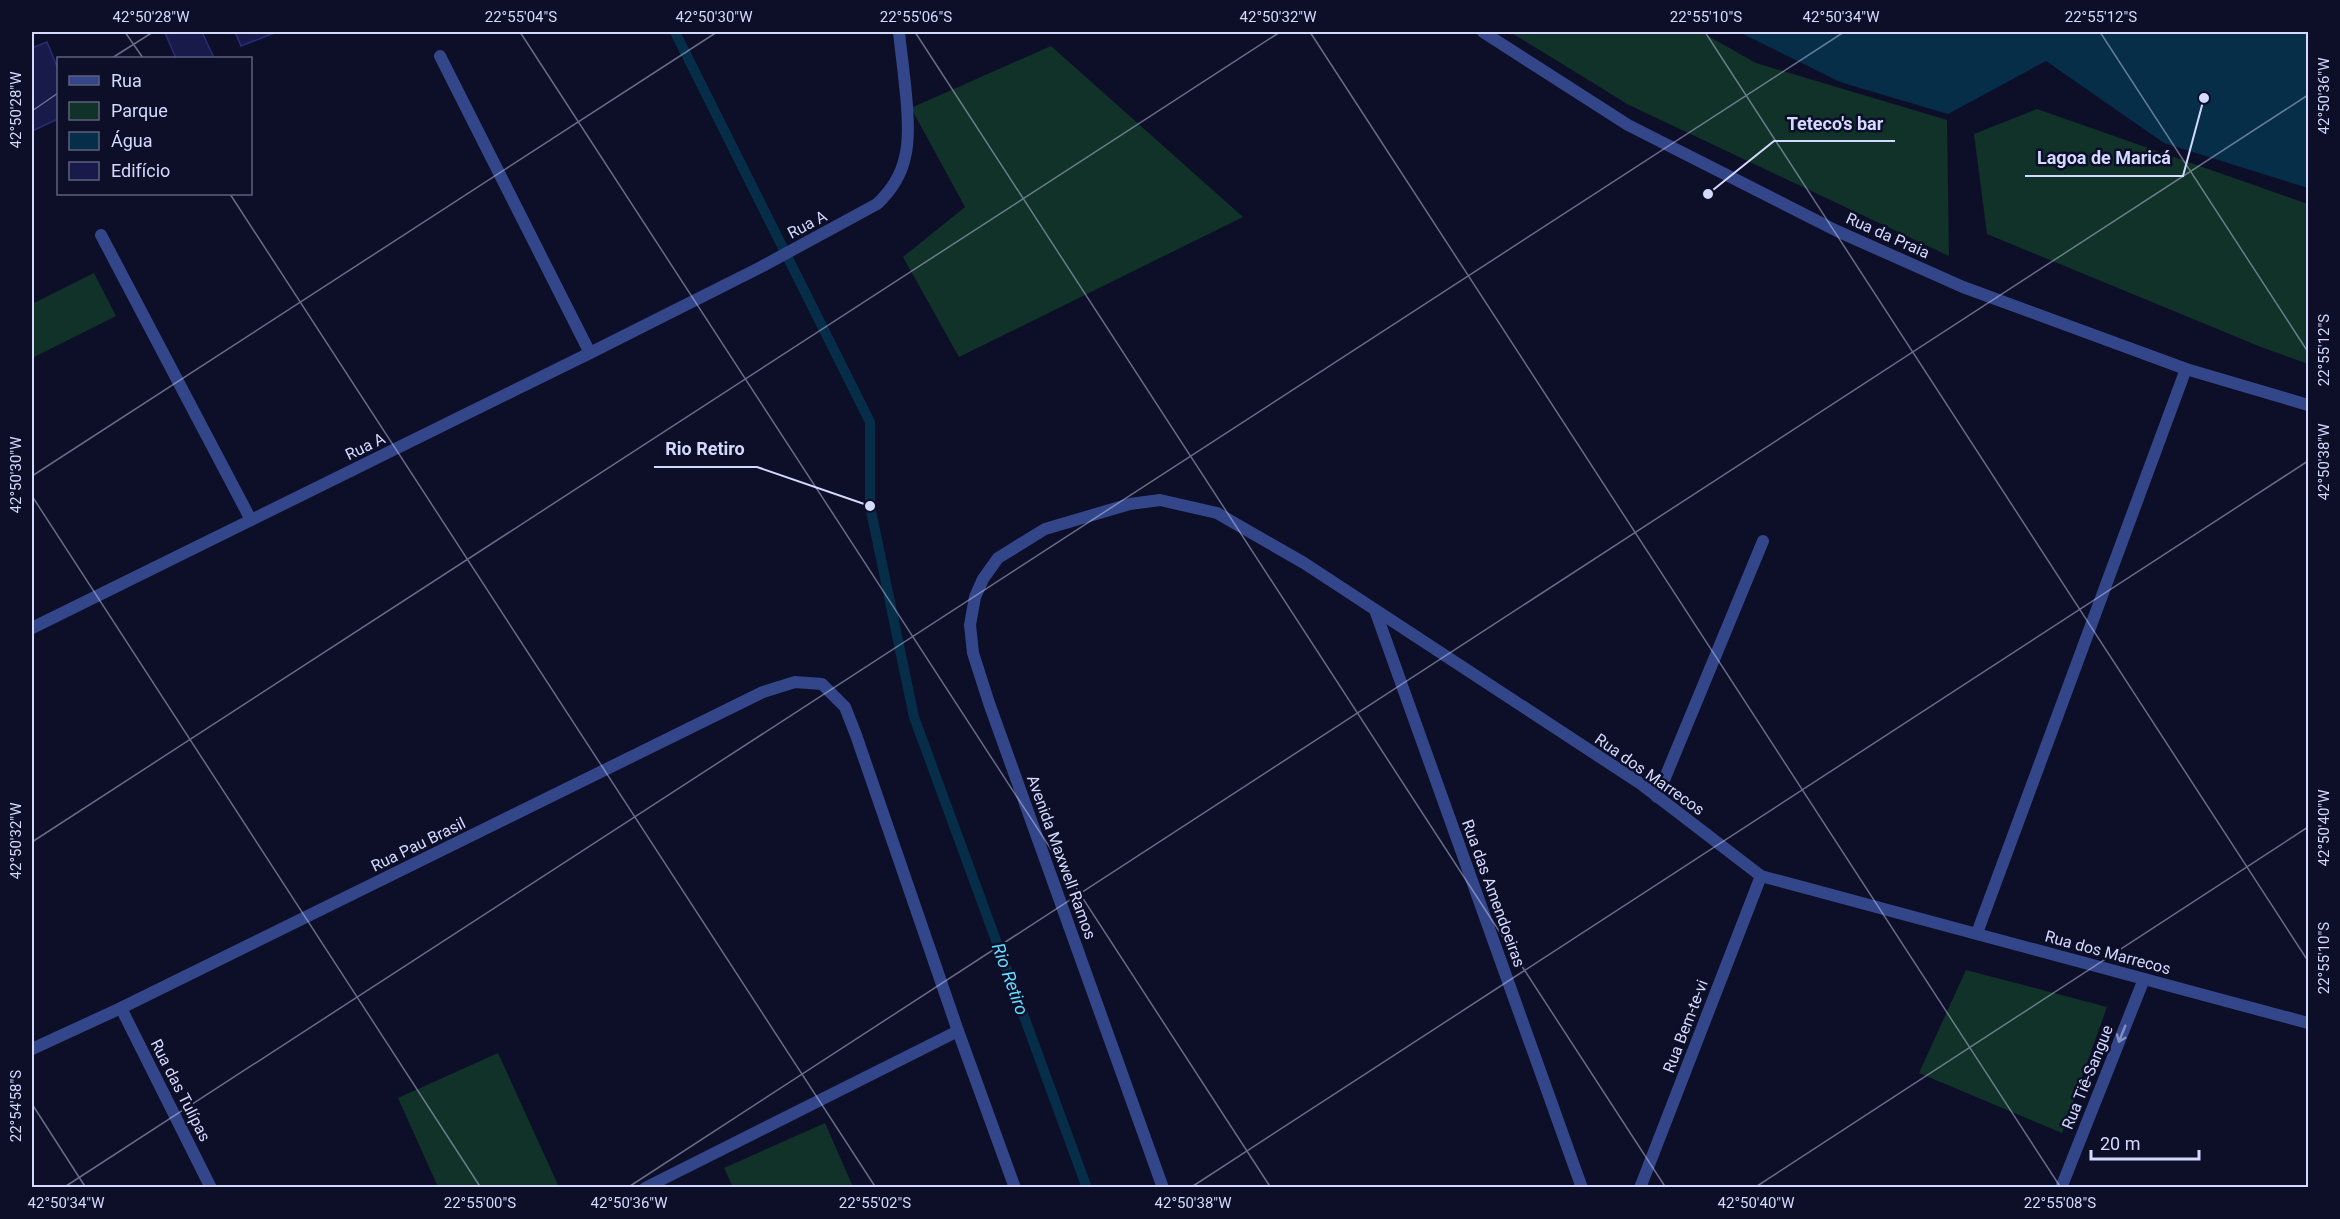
<svg xmlns="http://www.w3.org/2000/svg" width="2340" height="1219" font-family="Roboto,sans-serif">
<rect width="100%" height="100%" fill="#0d0f28"/>
<g fill="#103229">
<polygon points="1510,32 1701,32 1756,63 1947,120 1949,256 1629,105"/>
<polygon points="1051,46 1243,217 959,357 903,257 965,207 911,108"/>
<polygon points="2037,109 2308,204 2308,364 2261,347 1987,234 1974,134"/>
<polygon points="94,273 116,316 32,358 32,304"/>
<polygon points="1966,970 2107,1007 2062,1133 1919,1073"/>
<polygon points="498,1053 559,1187 438,1187 398,1098"/>
<polygon points="825,1123 853,1187 733,1187 724,1168"/>
</g>
<polygon fill="#062e48" points="1739,32 2308,32 2308,188 2164,143 2046,61 1948,114 1840,82"/>
<g fill="none" stroke-linecap="round" stroke-linejoin="round">
<polyline stroke="#062e48" stroke-width="10" points="675,32 870,422 870,506 914,717 1087,1188"/>
</g>
<g fill="#181a4a" stroke="#282c78" stroke-width="1.5">
<polygon points="168,32 202,32 214,58 176,58 165,33"/>
<polygon points="235,32 277,32 241,46"/>
<polygon points="47,42 58,69 58,119 32,131 32,48"/>
</g>
<g fill="none" stroke-linecap="round" stroke-linejoin="round">
<g stroke="#34468a" stroke-width="12">
<polyline points="1483,32 1628,125 1837,231 1963,287 2186,369 2308,405"/>
<polyline points="440,56 590,353"/>
<polyline points="101,235 251,520"/>
<polyline points="1375,610 1582,1188"/>
<path d="M 32,628 L 590,353 L 761,267 L 877,204 C 891,191 901,176 905,157 C 913,128 902,64 899,32"/>
<polyline points="1657,797 1763,541"/>
<polyline points="1977,933 2186,369"/>
<polyline points="121,1008 211,1188"/>
<polyline points="32,1049 121,1008 763,692 795,682 822,684 845,707 856,735 958,1031 1015,1188"/>
<polyline points="645,1188 958,1031"/>
<polyline points="1163,1188 989,703 973,653 970,625 975,597 983,579 998,558 1045,529 1130,504 1160,500 1217,513 1304,563 1641,784 1761,876 2308,1023"/>
<polyline points="1640,1188 1761,876"/>
<polyline points="2061,1188 2144,979"/>
</g>
</g>
<defs><path id="oneway-shaft" d="M-6 0H5M1.5-3L5.5 0L1.5 3" fill="none" stroke-width="1.6" stroke-linecap="round" stroke-linejoin="round" transform="scale(1.5)"/></defs>
<use stroke="#8490c4" href="#oneway-shaft" transform="translate(2122 1034) rotate(112)"/>
<path fill="none" stroke="#d4daff" stroke-width="1.5" stroke-opacity="0.45" d="M 125,32 L 143,58M 520,32 L 1271,1188M 915,32 L 1666,1188M 1310,32 L 2061,1188M 1705,32 L 2308,961M 2100,32 L 2308,352M 112,58 L 153,32M 32,111 L 58,93M 230,194 L 876,1188M 32,476 L 717,32M 32,496 L 481,1188M 32,842 L 1280,32M 32,1104 L 86,1188M 63,1188 L 1844,32M 627,1188 L 2308,95M 1190,1188 L 2308,461M 1754,1188 L 2308,827"/>
<g text-anchor="middle" stroke-width="5" stroke-linejoin="round" paint-order="stroke">
<g font-size="16" fill="#d4daff" stroke="#0d0f28">
<text transform="translate(807 224) rotate(-28)" y="6">Rua A</text>
<text transform="translate(1888 235) rotate(24)" y="6">Rua da Praia</text>
<text transform="translate(365 446) rotate(-26)" y="6">Rua A</text>
<text transform="translate(1650 774) rotate(35)" y="6">Rua dos Marrecos</text>
<text transform="translate(418 844) rotate(-26)" y="6">Rua Pau Brasil</text>
<text transform="translate(1062 857) rotate(70)" y="6">Avenida Maxwell Ramos</text>
<text transform="translate(1494 893) rotate(70)" y="6">Rua das Amendoeiras</text>
<text transform="translate(2108 952) rotate(15)" y="6">Rua dos Marrecos</text>
<text transform="translate(1685 1026) rotate(-69)" y="6">Rua Bem-te-vi</text>
<text transform="translate(2087 1077) rotate(-68)" y="6">Rua Tiê-Sangue</text>
<text transform="translate(181 1090) rotate(63)" y="6">Rua das Tulípas</text>
</g>
<g font-size="18" font-style="italic" fill="#62ddff" stroke="#0d0f28">
<text transform="translate(1010 979) rotate(70)" y="6">Rio Retiro</text>
</g>
</g>
<path fill="none" stroke="#d4daff" stroke-width="2" d="M1708 194L1774 141H1895M2204 98L2183 176H2025M870 506L757 467H654"/>
<g fill="#d4daff" stroke="#0d0f28" stroke-width="2">
<circle cx="1708" cy="194" r="6"/>
<circle cx="2204" cy="98" r="6"/>
<circle cx="870" cy="506" r="6"/>
</g>
<g font-size="18" text-anchor="middle" font-weight="bold" fill="#d4daff" stroke="#0d0f28" stroke-width="5" stroke-linejoin="round" paint-order="stroke">
<text x="1835" y="130">Teteco's bar</text>
<text x="2104" y="164">Lagoa de Maricá</text>
<text x="705" y="455">Rio Retiro</text>
</g>
<rect width="2340" height="1219" fill="none" stroke="#0d0f28" stroke-width="66"/>
<rect x="57" y="57" width="195" height="138" fill="#0d0f28" stroke="#5d607e" stroke-width="1.5"/>
<rect x="69" y="76" width="30" height="9" fill="#34468a" stroke="#5d607e" stroke-width="1.5"/>
<text x="111" y="87" font-size="18" fill="#d4daff">Rua</text>
<rect x="69" y="102" width="30" height="18" fill="#103229" stroke="#5d607e" stroke-width="1.5"/>
<text x="111" y="117" font-size="18" fill="#d4daff">Parque</text>
<rect x="69" y="132" width="30" height="18" fill="#062e48" stroke="#5d607e" stroke-width="1.5"/>
<text x="111" y="147" font-size="18" fill="#d4daff">Água</text>
<rect x="69" y="162" width="30" height="18" fill="#181a4a" stroke="#5d607e" stroke-width="1.5"/>
<text x="111" y="177" font-size="18" fill="#d4daff">Edifício</text>
<path d="M2091 1150v9h108v-9" fill="none" stroke="#d4daff" stroke-width="3"/>
<text x="2100" y="1150" font-size="18" fill="#d4daff" stroke="#0d0f28" stroke-width="4.5" paint-order="stroke">20 m</text>
<rect x="33" y="33" width="2274" height="1153" fill="none" stroke="#d4daff" stroke-width="2"/>
<g font-size="15" text-anchor="middle" fill="#d4daff">
<text x="151" y="22">42°50'28"W</text>
<text x="521" y="22">22°55'04"S</text>
<text x="714" y="22">42°50'30"W</text>
<text x="916" y="22">22°55'06"S</text>
<text x="1278" y="22">42°50'32"W</text>
<text x="1706" y="22">22°55'10"S</text>
<text x="1841" y="22">42°50'34"W</text>
<text x="2101" y="22">22°55'12"S</text>
<text transform="translate(2324 96) rotate(-90)" y="5">42°50'36"W</text>
<text transform="translate(16 110) rotate(-90)" y="5">42°50'28"W</text>
<text transform="translate(2324 350) rotate(-90)" y="5">22°55'12"S</text>
<text transform="translate(2324 462) rotate(-90)" y="5">42°50'38"W</text>
<text transform="translate(16 475) rotate(-90)" y="5">42°50'30"W</text>
<text transform="translate(2324 828) rotate(-90)" y="5">42°50'40"W</text>
<text transform="translate(16 841) rotate(-90)" y="5">42°50'32"W</text>
<text transform="translate(2324 958) rotate(-90)" y="5">22°55'10"S</text>
<text transform="translate(16 1106) rotate(-90)" y="5">22°54'58"S</text>
<text x="66" y="1208">42°50'34"W</text>
<text x="480" y="1208">22°55'00"S</text>
<text x="629" y="1208">42°50'36"W</text>
<text x="875" y="1208">22°55'02"S</text>
<text x="1193" y="1208">42°50'38"W</text>
<text x="1756" y="1208">42°50'40"W</text>
<text x="2060" y="1208">22°55'08"S</text>
</g>
</svg>
